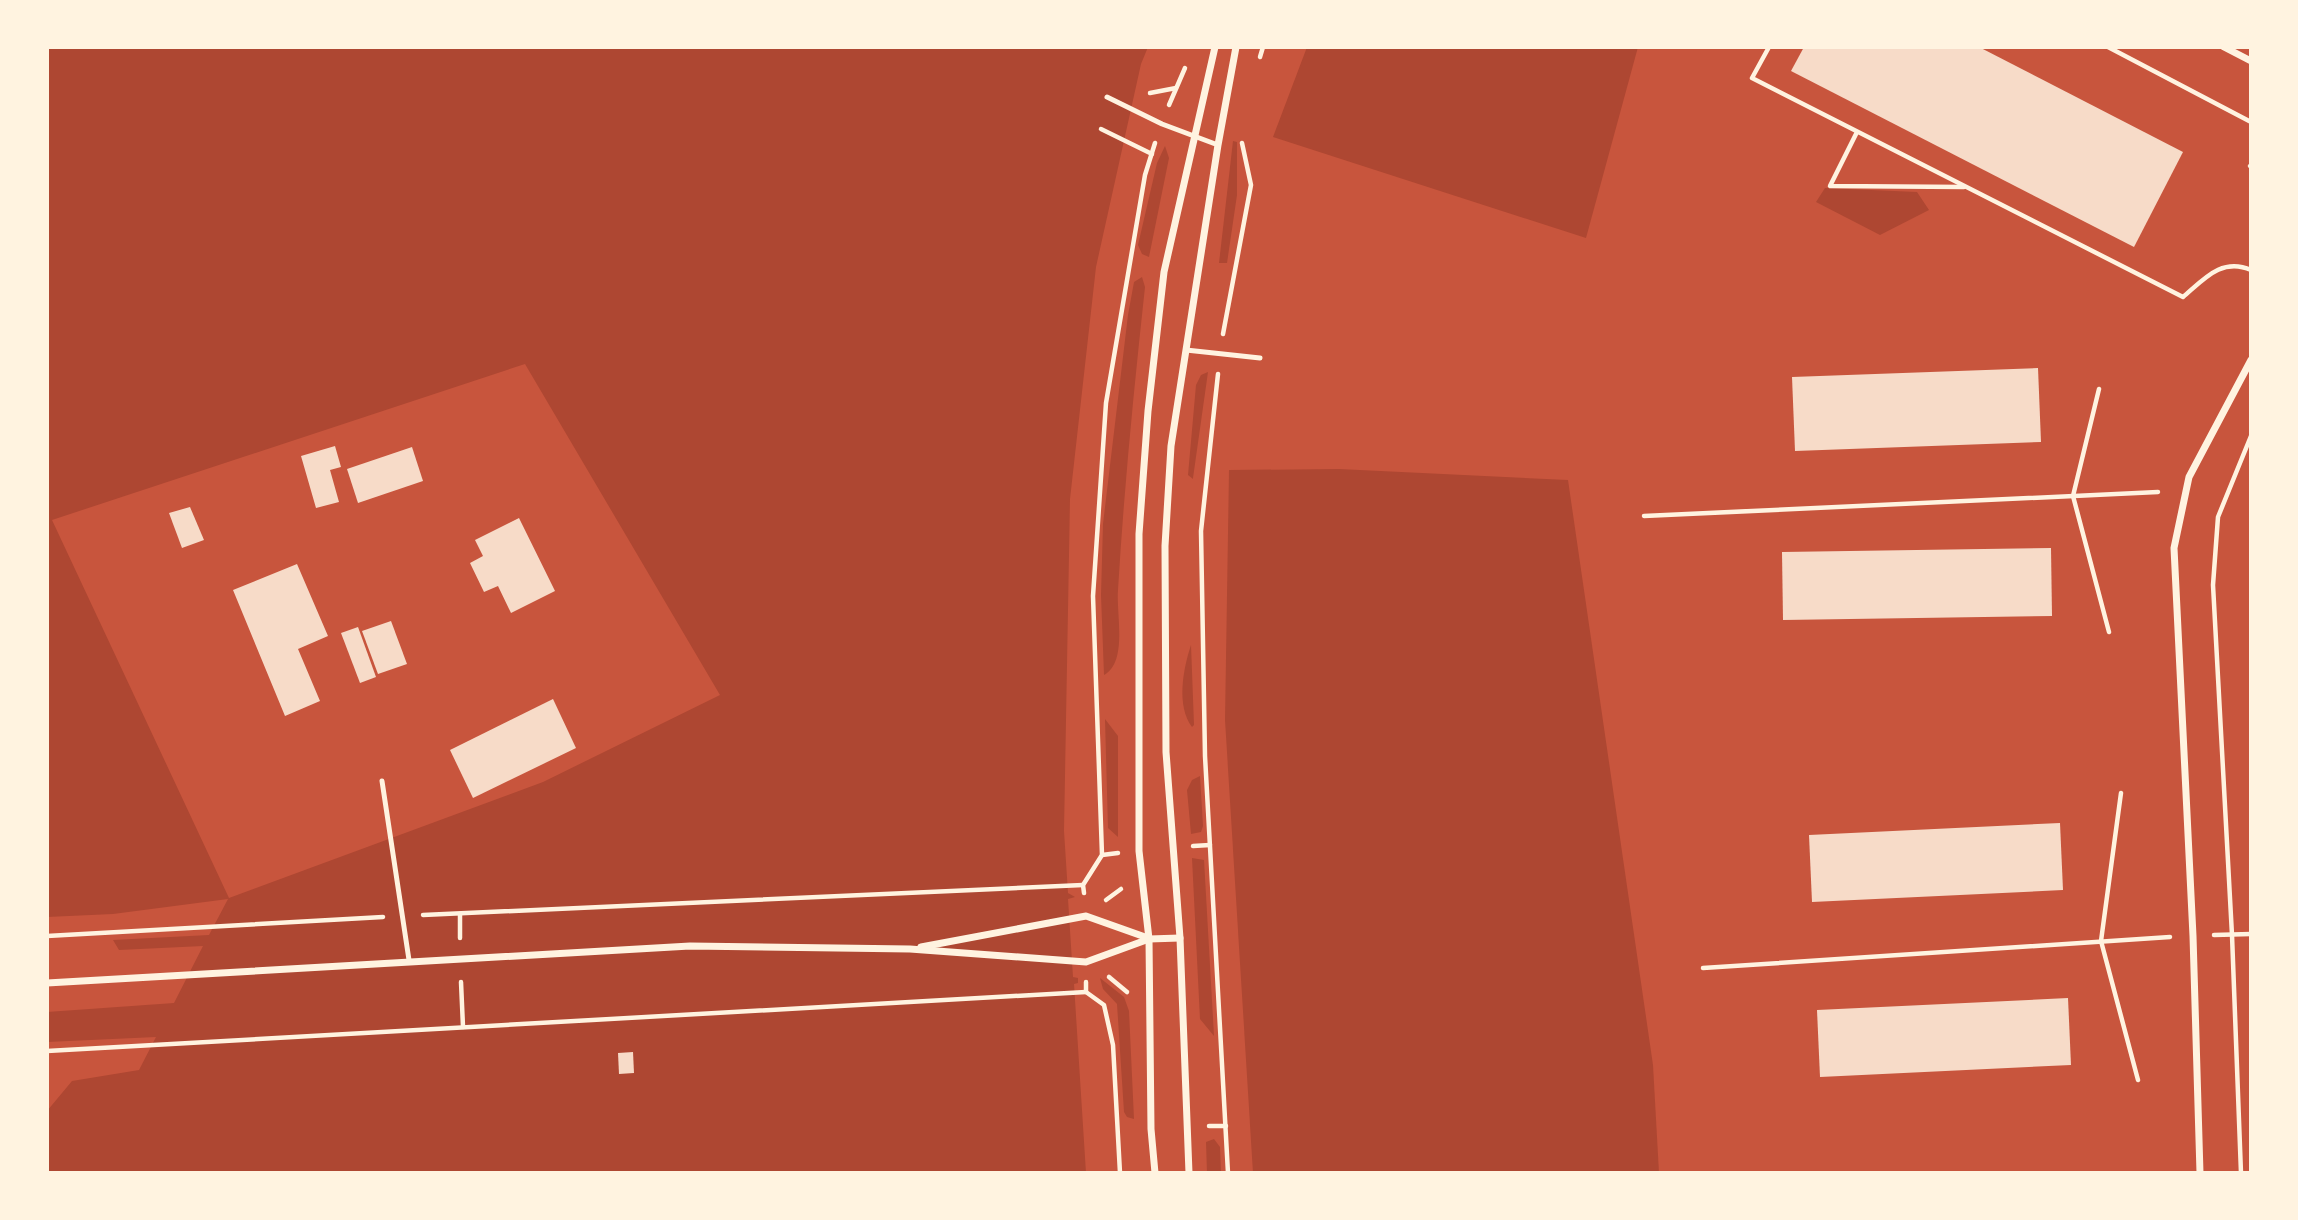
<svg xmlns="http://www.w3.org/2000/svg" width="2298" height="1220" font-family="'Asap Condensed',sans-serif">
<rect width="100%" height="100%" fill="#c8553d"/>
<g fill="#ae4732" fill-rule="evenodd">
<path d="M 47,47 L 1148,47 L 1141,64 L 1096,267 L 1070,499 L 1064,831 L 1068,893 L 1075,897 L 1068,899 L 1073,977 L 1078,978 L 1078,983 L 1074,984 L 1086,1173 L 47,1173 L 47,1111 L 72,1081 L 139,1070 L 156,1037 L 47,1042 L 47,1012 L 174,1003 L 203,946 L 119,950 L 113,940 L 209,935 L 228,899 L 113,914 L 47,917 ZM 525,364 L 720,695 L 543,782 L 229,898 L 52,520 Z"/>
<polygon points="1307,47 1638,47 1586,238 1273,137"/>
<polygon points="1233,141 1237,142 1237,195 1227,263 1219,263"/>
<polygon points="1165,146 1169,158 1149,257 1142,254 1138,245 1157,163"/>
<polygon points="1825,188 1917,192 1929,210 1880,235 1816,202"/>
<path d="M 1142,277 L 1145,287 C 1134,388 1124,489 1118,590 C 1116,614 1128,662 1104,675 L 1101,595 L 1103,524 L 1128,315 L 1134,282 Z"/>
<polygon points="1208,372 1193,478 1193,479 1188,475 1196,385 1201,375"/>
<polygon points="1339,469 1568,480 1653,1065 1659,1173 1253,1173 1225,720 1229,470"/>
<path d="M 1191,645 L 1194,725 L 1192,727 C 1176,706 1183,669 1191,645 Z"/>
<polygon points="1105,719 1118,736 1118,837 1108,828"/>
<polygon points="1200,776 1203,826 1201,832 1191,834 1187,790 1192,780"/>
<polygon points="1192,858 1204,860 1214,1036 1200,1019"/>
<polygon points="1100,978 1124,997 1129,1011 1134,1119 1127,1117 1124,1112 1117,1004 1103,989"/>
<polygon points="1214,1139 1220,1147 1221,1173 1207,1173 1206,1142"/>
</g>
<g fill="#f7dbc8">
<polygon points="1804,47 1979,47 2183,152 2134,247 1791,71"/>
<polygon points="2038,368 2041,442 1795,451 1792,377"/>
<polygon points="335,446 341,467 330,470 339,502 316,508 301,456"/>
<polygon points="412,447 423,481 358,503 347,469"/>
<polygon points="190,507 204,540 182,548 169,513"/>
<polygon points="519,518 555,591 511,613 498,586 484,592 470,563 483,556 475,540"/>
<polygon points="2051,548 2052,616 1783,620 1782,552"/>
<polygon points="297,564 328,636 298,649 320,701 285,716 233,590"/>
<polygon points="391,621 407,664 378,674 362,631"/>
<polygon points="358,627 376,677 360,683 341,633"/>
<polygon points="553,699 576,748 473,798 450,750"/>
<polygon points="2060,823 2063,890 1812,902 1809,835"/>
<polygon points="2068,998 2071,1065 1820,1077 1817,1010"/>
<polygon points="633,1052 634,1073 619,1074 618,1053"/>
</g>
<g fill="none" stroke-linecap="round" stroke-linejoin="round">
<g stroke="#fff3e0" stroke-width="4.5">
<path d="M 1769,47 L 1752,78 L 2183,297 C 2204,279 2222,257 2251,270"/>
<polyline points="2108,47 2251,122"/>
<polyline points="1260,57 1263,47"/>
<polyline points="1150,93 1176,88"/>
<polyline points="1169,105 1185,68"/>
<polyline points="1101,129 1152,154"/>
<polyline points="1857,132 1830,186 1964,187"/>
<polyline points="2250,166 2251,167"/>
<polyline points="1223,334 1251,185 1242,143"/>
<polyline points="1218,374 1201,531 1205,756 1228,1173"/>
<polyline points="2099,389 2073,496 2109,632"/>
<polyline points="1644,516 2158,492"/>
<polyline points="2121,793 2101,941 2138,1080"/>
<polyline points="1193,846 1210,845"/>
<polyline points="1102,855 1118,853"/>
<polyline points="1084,893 1083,885 1102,855 1093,596 1106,403 1145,175 1155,143"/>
<polyline points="1106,900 1121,889"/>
<polyline points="460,914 460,938"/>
<polyline points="423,915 1083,885"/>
<polyline points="2214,935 2251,934"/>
<polyline points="47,936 383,917"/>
<polyline points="1703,968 2170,937"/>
<polyline points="1109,977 1127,992"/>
<polyline points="461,982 463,1027"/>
<polyline points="1086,982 1086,992 1104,1005 1113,1045 1120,1173"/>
<polyline points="47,1051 1086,992"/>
<polyline points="1209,1126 1226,1126"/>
<polyline points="2241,1173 2232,935 2213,585 2218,517 2251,436"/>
</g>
<g stroke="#fff3e0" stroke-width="5">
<polyline points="1107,97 1162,124 1218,145"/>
<polyline points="1186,350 1260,358"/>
<polyline points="382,781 409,960"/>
</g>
<g stroke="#fff3e0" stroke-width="7">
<polyline points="2224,47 2251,61"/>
<polyline points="921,947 1086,916 1148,938"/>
<polyline points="47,983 690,946 910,949 1086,962 1149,939 1180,938"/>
<polyline points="1155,1173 1151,1129 1149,939 1139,851 1139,534 1148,411 1164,272 1215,47"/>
<polyline points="1189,1173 1180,938 1166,752 1165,546 1171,446 1218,145 1236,47"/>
<polyline points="2200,1173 2193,936 2174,548 2189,477 2251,360"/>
</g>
</g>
<rect width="2298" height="1220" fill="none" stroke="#fff3e0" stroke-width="98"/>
</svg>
